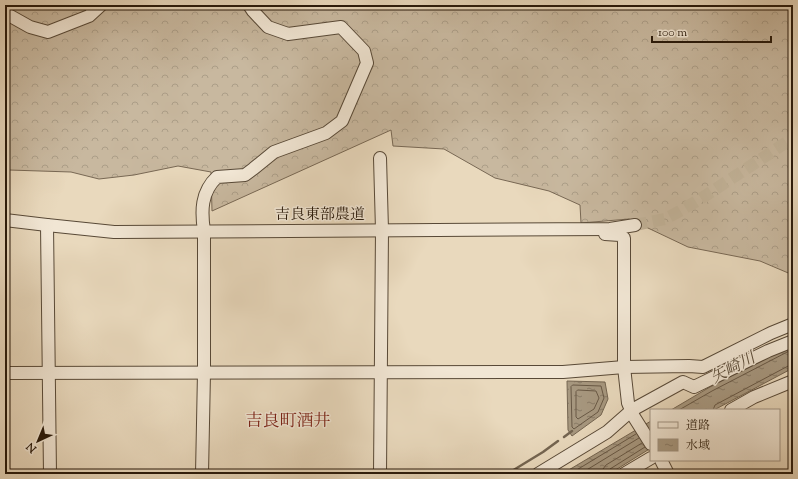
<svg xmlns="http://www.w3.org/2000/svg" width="798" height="479" font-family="'Sorts Mill Goudy','Noto Serif JP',serif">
<defs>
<pattern id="forest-crowns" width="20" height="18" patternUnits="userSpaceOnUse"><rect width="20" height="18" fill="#c8b89f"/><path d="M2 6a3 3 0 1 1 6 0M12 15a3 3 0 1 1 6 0" fill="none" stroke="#ac9e88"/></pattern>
<pattern id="water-ripples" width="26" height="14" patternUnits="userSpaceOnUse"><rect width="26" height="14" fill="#a79880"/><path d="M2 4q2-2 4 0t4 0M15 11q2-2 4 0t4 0" fill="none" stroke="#887b67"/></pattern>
</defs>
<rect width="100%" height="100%" fill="#e9d9bd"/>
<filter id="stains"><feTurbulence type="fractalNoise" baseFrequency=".005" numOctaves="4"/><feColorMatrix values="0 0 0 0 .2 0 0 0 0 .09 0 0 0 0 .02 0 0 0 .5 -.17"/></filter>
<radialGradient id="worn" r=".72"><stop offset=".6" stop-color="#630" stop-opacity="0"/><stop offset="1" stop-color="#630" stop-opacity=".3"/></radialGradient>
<polygon fill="url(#forest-crowns)" stroke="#786854" points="9,5 793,5 793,275 760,261 688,247 629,219 581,223 580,205 549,191 495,178 444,149 393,146 391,130 212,211 211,172 178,166 134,175 99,179 71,172 9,170 5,187 5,7"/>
<g fill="url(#water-ripples)" stroke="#746551">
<polygon points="793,345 793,368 714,410 671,410 710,387"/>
<polygon points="567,381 605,382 608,399 601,415 572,436 568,430"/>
<polygon points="651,421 651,448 609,474 562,474"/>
</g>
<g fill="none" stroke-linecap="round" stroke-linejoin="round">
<g stroke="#685845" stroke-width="1">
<polygon points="573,385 601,386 604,398 598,412 574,429 572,427 571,387"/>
<polygon points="578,390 596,391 599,398 594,409 578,419 576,417 576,392"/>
<polyline points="679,410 712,391 793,349"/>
<polyline points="713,410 715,405 790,365 793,365"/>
<polyline points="570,474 636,434"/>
<polyline points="580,474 639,438"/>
<polyline points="603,474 603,469 606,465 642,443"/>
<polyline points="608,474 610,469 645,447"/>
</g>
<g stroke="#746551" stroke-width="2.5">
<polyline points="564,437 572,431"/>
<polyline points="507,474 543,452 558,441"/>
</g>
<polyline stroke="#c2b399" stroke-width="12" stroke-dasharray="12 6" stroke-linecap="butt" points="635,225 665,219 680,211 705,196 793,138"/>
<defs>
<g id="minor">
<polyline points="5,13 30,27 48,32 89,16 101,5"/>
<polyline points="5,220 47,225 114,232 610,229 635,225"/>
<polyline points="47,225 50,474"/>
<polyline points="605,234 620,235 624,238 624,367 628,403 634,417 651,444"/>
<polyline points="5,373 563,372 624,367 689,366 703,367 771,333 793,324"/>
<polyline points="731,410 754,397 793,381"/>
<polyline points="661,460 668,474"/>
<path d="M 202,474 L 204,372 L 204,231 C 201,211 201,192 217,177 L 245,175 L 253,169 L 274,152 L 326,133 L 342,121 L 367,63 L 364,51 L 341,27 L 288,34 L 268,27 L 253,11 L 249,5"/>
<polyline points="380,474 382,230 380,158"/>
<polyline points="538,474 607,432 632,410 683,382 694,387 768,351 793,341"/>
<polyline points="624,474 651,458"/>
</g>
</defs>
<use href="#minor" stroke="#584937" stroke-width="14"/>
<use href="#minor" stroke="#f1e6d4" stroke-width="12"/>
</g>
<g text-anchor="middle" stroke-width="3" stroke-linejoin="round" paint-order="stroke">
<g font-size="15" fill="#28190a" stroke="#f1e6d4">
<text x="320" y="219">吉良東部農道</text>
</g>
<g font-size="16" font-style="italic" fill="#5b4c39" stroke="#f1e6d4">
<text transform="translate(732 367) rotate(-28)" y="6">矢崎川</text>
</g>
<g font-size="17" fill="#7a1f14" stroke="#f1e6d4">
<text x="288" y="426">吉良町酒井</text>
</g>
</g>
<rect width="798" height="479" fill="none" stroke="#e9d9bd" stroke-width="20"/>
<rect x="6" y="6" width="786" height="467" fill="none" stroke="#28190a" stroke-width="2"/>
<rect x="10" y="10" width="778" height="459" fill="none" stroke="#28190a"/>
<rect x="650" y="409" width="130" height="52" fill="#f1e6d4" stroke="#a19483"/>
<rect x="658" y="422" width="20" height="6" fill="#f1e6d4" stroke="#a19483"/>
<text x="686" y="429" font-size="12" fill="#28190a">道路</text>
<rect x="658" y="439" width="20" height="12" fill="url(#water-ripples)" stroke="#a19483"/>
<text x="686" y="449" font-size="12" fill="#28190a">水域</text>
<g transform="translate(38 441) rotate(224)" stroke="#f1e6d4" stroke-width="3" paint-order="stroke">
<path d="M0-3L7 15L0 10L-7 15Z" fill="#28190a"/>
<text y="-6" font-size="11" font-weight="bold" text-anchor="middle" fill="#28190a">N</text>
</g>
<path d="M652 36v6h119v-6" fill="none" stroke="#28190a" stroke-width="2"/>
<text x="658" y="36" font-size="12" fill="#28190a" stroke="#f1e6d4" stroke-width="3" paint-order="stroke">100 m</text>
<rect width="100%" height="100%" filter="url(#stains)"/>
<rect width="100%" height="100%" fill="url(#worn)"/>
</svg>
